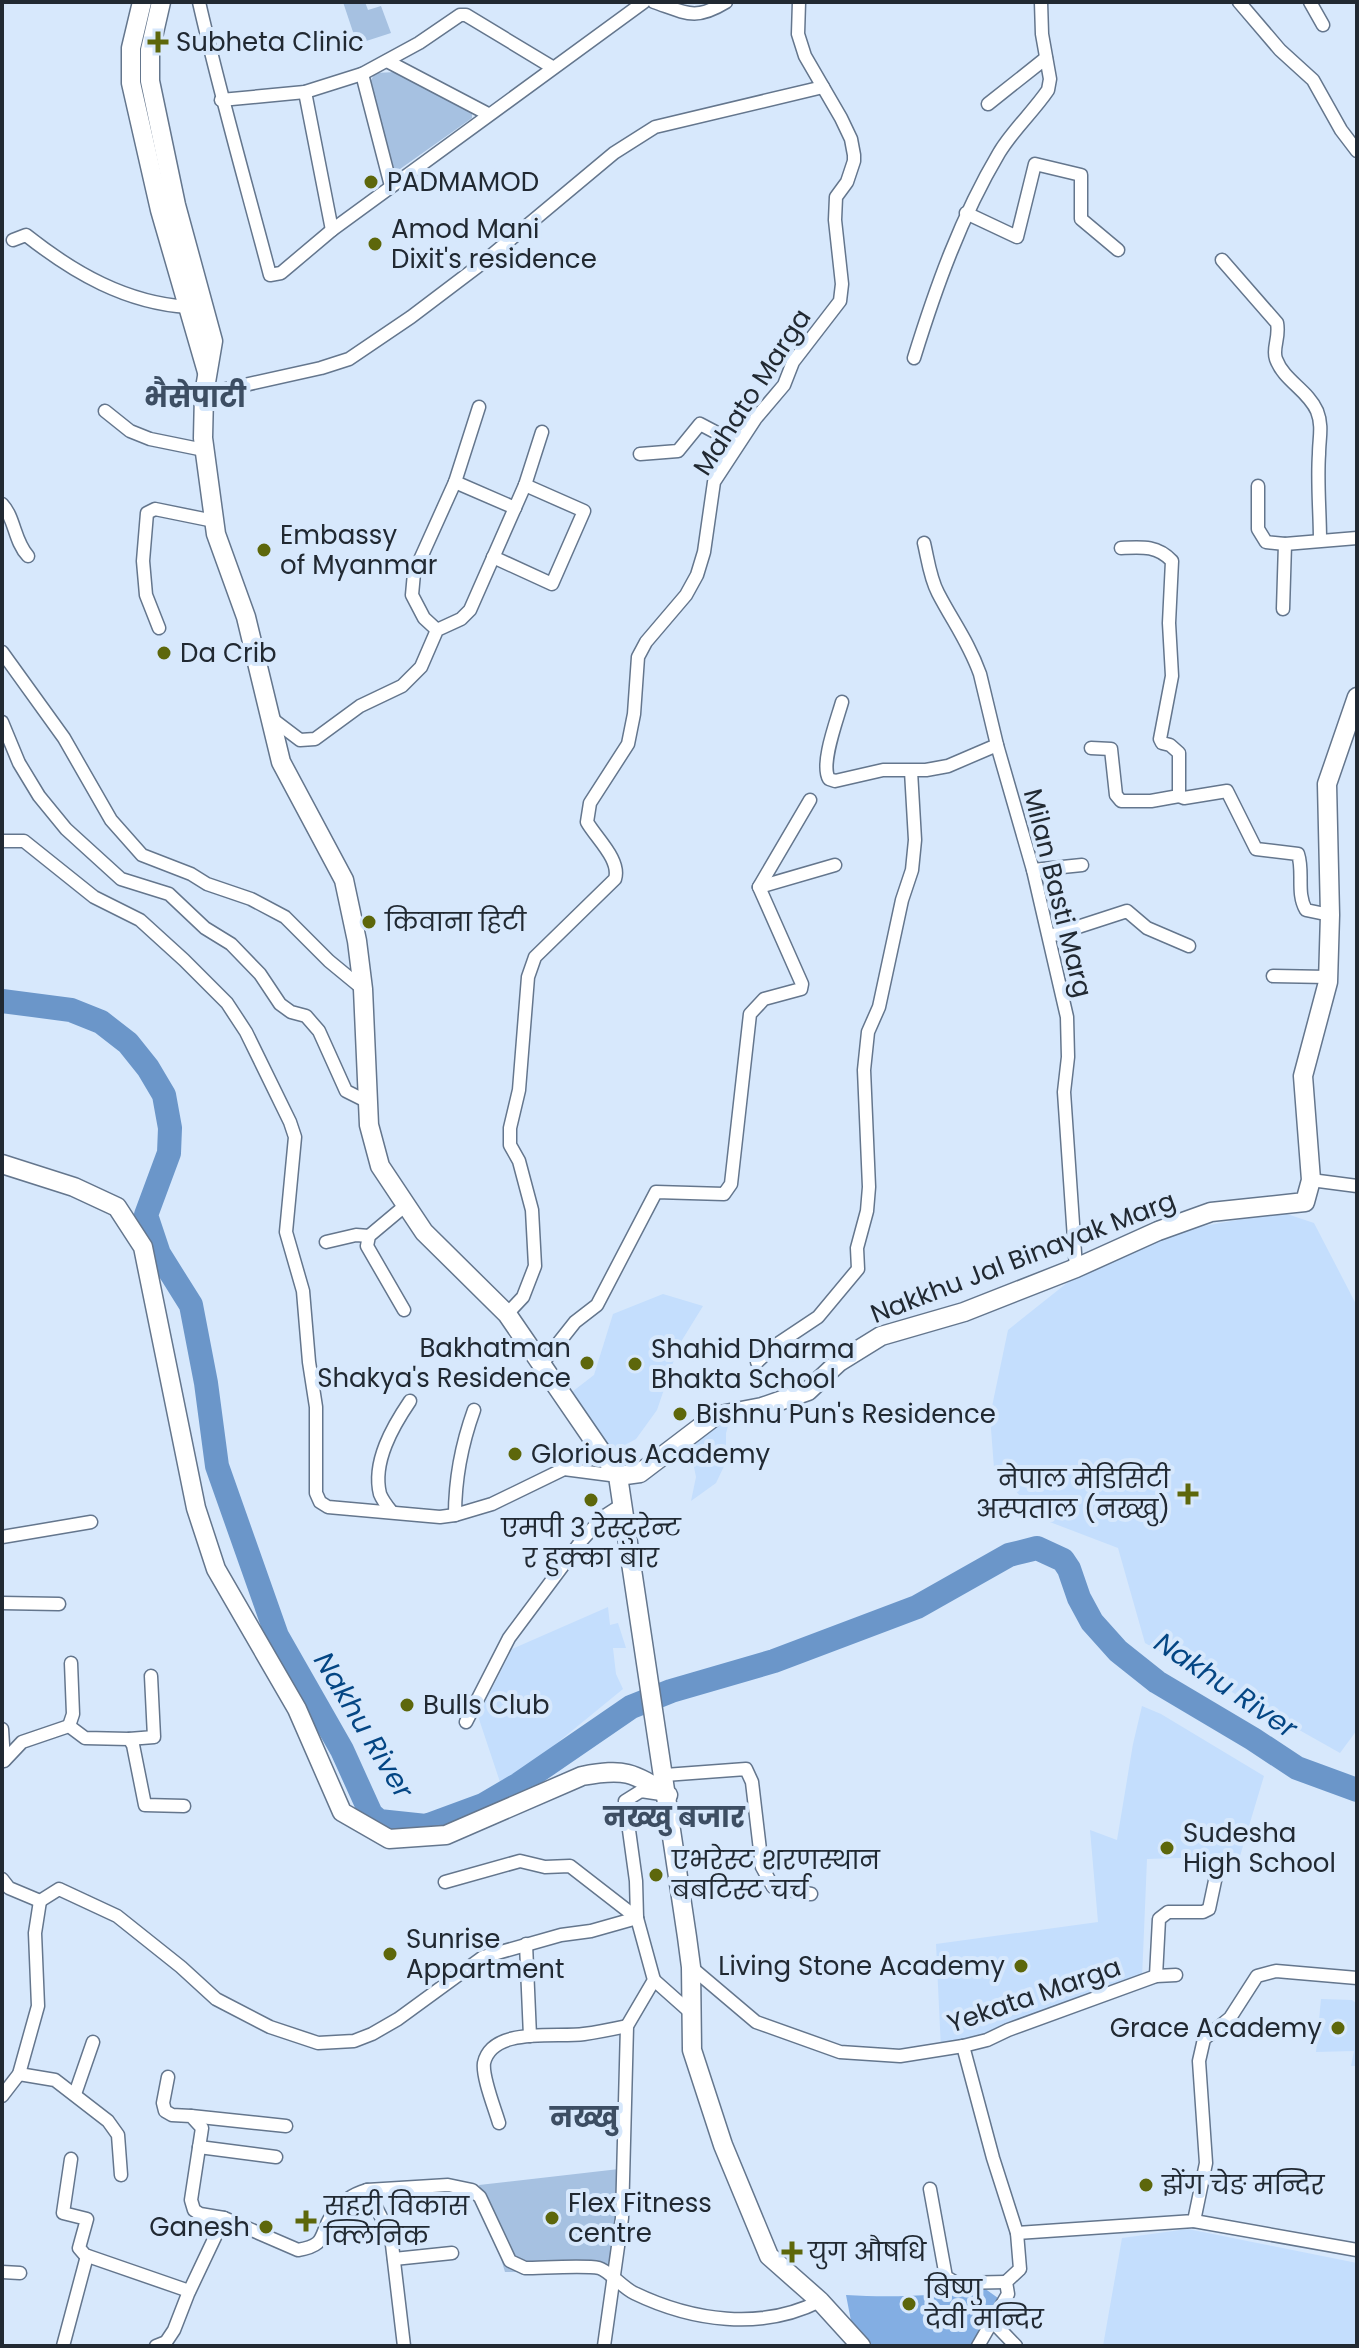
<svg xmlns="http://www.w3.org/2000/svg" width="1359" height="2348" font-family="Poppins,'Noto Sans Devanagari',sans-serif">
<rect width="100%" height="100%" fill="#d7e8fc"/>
<g fill="#c4defd">
<polygon points="1281,1212 1314,1223 1357,1306 1357,1730 1340,1753 1145,1643 1118,1548 1042,1519 994,1468 990,1416 1008,1330 1082,1271 1135,1248 1193,1228"/>
<polygon points="663,1294 703,1306 679,1345 657,1410 636,1439 612,1452 568,1395 594,1375 613,1314"/>
<polygon points="729,1423 726,1433 726,1462 716,1483 691,1501 696,1477 689,1443 711,1427"/>
<polygon points="608,1607 610,1625 618,1623 626,1648 613,1648 616,1674 623,1689 502,1788 478,1716 512,1649"/>
<polygon points="1142,1706 1161,1714 1264,1776 1240,1856 1147,1859 1142,1979 1110,1988 1105,1963 1108,1989 941,2049 936,1944 1098,1922 1090,1830 1117,1840 1133,1744"/>
<polygon points="1321,1999 1352,2000 1357,2004 1357,2066 1351,2066 1354,2051 1316,2052"/>
<polygon points="1188,2229 1357,2263 1357,2346 1103,2346 1122,2238"/>
</g>
<g fill="#a6c1e1">
<polygon points="343,2 365,2 368,10 381,6 391,33 357,44"/>
<polygon points="396,72 472,112 472,118 400,169 394,169 370,82 375,73"/>
<polygon points="619,2169 612,2271 505,2272 479,2185"/>
</g>
<path fill="#83aee3" d="M 984,2288 L 998,2298 L 971,2346 L 868,2346 L 852,2326 L 846,2295 C 893,2298 937,2296 984,2288 Z"/>
<g fill="none" stroke-linecap="round" stroke-linejoin="round">
<polyline stroke="#6b96c9" stroke-width="24" points="2,1001 71,1010 101,1022 128,1043 148,1068 164,1095 170,1128 169,1153 146,1215 159,1254 191,1305 206,1383 217,1466 277,1636 342,1750 371,1814 379,1821 426,1826 483,1805 519,1784 631,1707 671,1691 774,1661 917,1607 1009,1555 1037,1548 1063,1560 1069,1569 1079,1598 1092,1622 1118,1651 1157,1682 1253,1739 1297,1768 1357,1790"/>
<defs>
<g id="street">
<path d="M 199,2 C 220,94 246,184 270,275 L 281,273 L 332,230 L 644,2"/>
<path d="M 654,2 C 686,13 695,21 726,2"/>
<polyline points="1239,2 1280,50 1313,80 1341,130 1357,151"/>
<polyline points="1310,2 1323,25"/>
<polyline points="387,61 488,114"/>
<polyline points="362,74 391,186"/>
<polyline points="305,92 332,230"/>
<polyline points="221,100 305,92 362,74 419,43 460,15 466,15 552,67"/>
<polyline points="988,104 1046,58"/>
<polyline points="966,213 1017,237 1035,164 1081,175 1081,219 1118,250"/>
<path d="M 13,240 L 26,235 C 74,273 126,303 188,307"/>
<path d="M 1222,260 L 1277,323 C 1280,338 1272,348 1276,359 C 1284,381 1308,390 1317,411 C 1323,426 1319,439 1319,454 C 1317,483 1320,512 1320,540"/>
<path d="M 914,358 C 936,287 961,217 999,153 C 1012,131 1033,112 1048,90 L 1050,79 L 1042,34 L 1041,2"/>
<polyline points="204,394 321,368 349,359 411,317 481,264 614,153 655,127 823,87"/>
<polyline points="105,411 130,431 150,439 204,450"/>
<polyline points="640,454 678,451 700,424 738,444"/>
<polyline points="455,482 515,508"/>
<polyline points="1258,486 1258,529 1266,542 1285,544 1357,538"/>
<path d="M 2,504 C 15,518 14,541 28,556"/>
<path d="M 924,543 C 928,560 930,578 938,593 C 953,622 968,641 980,674 L 997,745 L 1033,870 L 1067,1017 L 1068,1057 L 1064,1092 L 1076,1268"/>
<path d="M 1121,548 C 1141,547 1157,545 1172,561 L 1169,623 L 1172,676 L 1160,739 L 1162,743 L 1170,745 L 1179,753 L 1179,796 L 1184,798 L 1227,791 L 1256,849 L 1298,854 C 1304,872 1296,893 1306,910 L 1330,915"/>
<polyline points="493,557 552,584 584,511 525,485"/>
<polyline points="1283,609 1285,544"/>
<polyline points="159,628 146,595 143,561 147,513 155,509 214,521"/>
<polyline points="437,630 424,618 412,595 414,573 455,482 479,407"/>
<polyline points="2,652 64,738 111,820 142,855 191,874 207,884 251,899 285,917 329,961 363,989"/>
<path d="M 842,702 C 837,720 820,764 829,779 L 835,781 L 883,770 L 926,770 L 948,766 L 997,745"/>
<polyline points="271,718 300,740 315,739 360,706 402,686 421,667 437,630 461,619 470,610 525,485 542,432"/>
<polyline points="2,722 19,763 39,796 66,829 121,879 169,894 205,928 231,944 260,974 280,1004 291,1012 306,1016 319,1031 346,1091 368,1102"/>
<polyline points="1091,748 1111,749 1116,795 1121,801 1151,801 1179,796"/>
<polyline points="2,841 24,841 94,897 140,920 184,960 227,1003 246,1032 290,1122 295,1137 286,1232 303,1291 309,1362 316,1407 316,1493 320,1502 328,1507 440,1517 455,1515 492,1504 564,1469 618,1476"/>
<polyline points="1033,870 1082,865"/>
<polyline points="759,887 835,865"/>
<polyline points="1050,936 1127,911 1147,928 1189,946"/>
<polyline points="1273,976 1328,977"/>
<polyline points="1311,1180 1357,1186"/>
<polyline points="326,1242 356,1235 369,1236"/>
<polyline points="404,1310 367,1246 369,1236 406,1205"/>
<path d="M 507,1314 L 523,1297 L 535,1266 L 532,1210 L 519,1161 L 510,1145 L 510,1128 L 519,1090 L 528,977 L 535,957 L 615,879 C 621,860 596,838 587,822 L 590,803 L 628,744 L 634,714 L 638,657 L 646,642 L 686,595 L 697,575 L 704,552 L 714,482 L 756,418 L 784,385 L 793,362 L 840,301 L 842,284 L 835,220 L 836,197 L 847,182 L 854,161 L 854,155 L 851,139 L 841,118 L 805,56 L 798,34 L 799,2"/>
<polyline points="757,1362 773,1347 818,1317 858,1269 857,1248 867,1211 869,1187 864,1070 868,1032 879,1007 902,900 912,870 915,840 911,771"/>
<polyline points="541,1365 575,1322 597,1305 656,1192 724,1194 731,1184 750,1014 764,999 801,989 802,984 759,887 810,800"/>
<path d="M 391,1511 C 387,1506 382,1499 380,1494 C 372,1462 393,1426 410,1401"/>
<path d="M 455,1515 C 455,1478 461,1446 474,1410"/>
<polyline points="2,1537 91,1522"/>
<polyline points="2,1603 59,1604"/>
<polyline points="466,1722 509,1638 582,1540 603,1517 623,1504"/>
<polyline points="69,1726 73,1714 71,1663"/>
<polyline points="2,1729 4,1761"/>
<polyline points="129,1739 154,1737 151,1676"/>
<polyline points="5,1760 22,1742 69,1726 85,1738 129,1739 133,1745 145,1805 184,1806"/>
<polyline points="665,1775 746,1769 752,1782 762,1867 773,1887 811,1894"/>
<polyline points="2,1879 9,1888 40,1901 59,1889 117,1916 181,1967 216,1999 270,2027 318,2043 354,2041 372,2034 398,2019 483,1957 561,1935 591,1931 637,1918"/>
<polyline points="445,1882 520,1861 545,1867 570,1866 637,1918"/>
<polyline points="526,1944 530,2036"/>
<polyline points="691,1967 756,2022 840,2052 900,2056 963,2046 987,2040 1008,2030 1156,1976 1176,1975"/>
<polyline points="1156,1976 1159,1919 1168,1912 1203,1912 1209,1909 1216,1876"/>
<polyline points="654,1980 690,2012"/>
<polyline points="963,2046 993,2158 1017,2233 1194,2221 1206,2163 1199,2061 1204,2039 1230,2018 1257,1976 1276,1971 1357,1978"/>
<polyline points="19,2074 55,2080 108,2121 118,2135 121,2175"/>
<path d="M 168,2077 L 163,2103 L 165,2111 L 172,2115 L 191,2116 L 202,2128 L 191,2200 L 194,2210 L 200,2214 L 224,2218 L 298,2250 C 327,2245 319,2236 331,2216 C 339,2203 353,2194 367,2190 L 448,2185 L 472,2190 L 480,2197 L 510,2261 L 525,2268 C 542,2268 585,2265 599,2268 C 608,2270 623,2288 634,2293 C 692,2321 761,2331 820,2301"/>
<polyline points="75,2094 93,2042"/>
<polyline points="2,2096 19,2074 38,2006 35,1933 40,1901"/>
<polyline points="191,2116 286,2126"/>
<path d="M 499,2123 C 495,2109 482,2077 484,2063 C 492,2026 557,2038 584,2034 C 599,2032 613,2029 627,2026"/>
<polyline points="199,2147 276,2157"/>
<polyline points="71,2159 63,2213 87,2219 79,2248 85,2255 189,2291"/>
<polyline points="930,2189 946,2277 956,2283 1006,2282"/>
<polyline points="367,2190 391,2236 404,2346"/>
<polyline points="1194,2221 1357,2250"/>
<polyline points="394,2259 452,2253"/>
<polyline points="2,2272 20,2273"/>
<polyline points="992,2321 1016,2346"/>
<polyline points="63,2346 87,2256"/>
<polyline points="156,2346 166,2342 174,2330 188,2294 224,2218"/>
<polyline points="604,2346 622,2218 627,2026 654,1980 637,1918 636,1881 625,1801 641,1791 661,1794"/>
<polyline points="978,2346 1008,2294 1006,2282 1020,2269 1017,2233"/>
</g>
<g id="secondary">
<polyline points="142,2 131,48 131,83 160,210 207,372"/>
<polyline points="161,2 150,50 150,81 176,205 213,341 204,394 203,438 216,534 246,617 281,762 344,880 357,941 363,989 369,1125 380,1166 424,1232 507,1314 618,1476 687,1937 691,1967 692,2050 723,2145 769,2256 820,2301 861,2346"/>
<path d="M 2,1164 L 74,1187 L 117,1207 L 143,1247 L 196,1508 L 216,1569 L 297,1709 L 342,1812 L 389,1839 L 446,1835 L 582,1776 C 625,1768 632,1772 668,1795"/>
<polyline points="618,1476 640,1473 715,1416 762,1407 808,1391 839,1362 881,1336 964,1312 1076,1268 1158,1231 1211,1212 1305,1202 1311,1180 1303,1076 1328,982 1330,915 1327,784 1357,697"/>
</g>
</defs>
<use href="#street" stroke="#64768d" stroke-width="15"/>
<use href="#secondary" stroke="#64768d" stroke-width="21"/>
<use href="#street" stroke="#fff" stroke-width="12"/>
<use href="#secondary" stroke="#fff" stroke-width="18"/>
</g>
<g fill="#5d670b" stroke="#d7e8fc" stroke-width="3">
<path d="M154 30h8v8h8v8h-8v8h-8v-8h-8v-8h8z"/>
<circle cx="371" cy="182" r="8"/>
<circle cx="375" cy="244" r="8"/>
<circle cx="264" cy="550" r="8"/>
<circle cx="164" cy="653" r="8"/>
<circle cx="369" cy="922" r="8"/>
<circle cx="587" cy="1363" r="8"/>
<circle cx="635" cy="1364" r="8"/>
<circle cx="680" cy="1414" r="8"/>
<circle cx="515" cy="1454" r="8"/>
<path d="M1184 1482h8v8h8v8h-8v8h-8v-8h-8v-8h8z"/>
<circle cx="591" cy="1500" r="8"/>
<circle cx="407" cy="1705" r="8"/>
<circle cx="1167" cy="1848" r="8"/>
<circle cx="656" cy="1875" r="8"/>
<circle cx="390" cy="1954" r="8"/>
<circle cx="1021" cy="1966" r="8"/>
<circle cx="1338" cy="2028" r="8"/>
<circle cx="1146" cy="2185" r="8"/>
<circle cx="552" cy="2218" r="8"/>
<path d="M302 2209h8v8h8v8h-8v8h-8v-8h-8v-8h8z"/>
<circle cx="266" cy="2227" r="8"/>
<path d="M788 2240h8v8h8v8h-8v8h-8v-8h-8v-8h8z"/>
<circle cx="909" cy="2304" r="8"/>
</g>
<g text-anchor="middle" stroke-width="8" stroke-linejoin="round" paint-order="stroke">
<g font-size="26" fill="#212932" stroke="#d7e8fc" text-anchor="start">
<text x="176" y="51">Subheta Clinic</text>
<text x="387" y="191">PADMAMOD</text>
<text x="391" y="238">Amod Mani<tspan x="391" dy="30">Dixit's residence</tspan></text>
<text x="280" y="544">Embassy<tspan x="280" dy="30">of Myanmar</tspan></text>
<text x="180" y="662">Da Crib</text>
<text x="385" y="931">किवाना हिटी</text>
<text x="571" y="1357" text-anchor="end">Bakhatman<tspan x="571" dy="30">Shakya's Residence</tspan></text>
<text x="651" y="1358">Shahid Dharma<tspan x="651" dy="30">Bhakta School</tspan></text>
<text x="696" y="1423">Bishnu Pun's Residence</text>
<text x="531" y="1463">Glorious Academy</text>
<text x="1170" y="1488" text-anchor="end">नेपाल मेडिसिटी<tspan x="1170" dy="30">अस्पताल (नख्खु)</tspan></text>
<text x="591" y="1537" text-anchor="middle">एमपी 3 रेस्टुरेन्ट<tspan x="591" dy="30">र हुक्का बार</tspan></text>
<text x="423" y="1714">Bulls Club</text>
<text x="1183" y="1842">Sudesha<tspan x="1183" dy="30">High School</tspan></text>
<text x="672" y="1869">एभरेस्ट शरणस्थान<tspan x="672" dy="30">बबटिस्ट चर्च</tspan></text>
<text x="406" y="1948">Sunrise<tspan x="406" dy="30">Appartment</tspan></text>
<text x="1005" y="1975" text-anchor="end">Living Stone Academy</text>
<text x="1322" y="2037" text-anchor="end">Grace Academy</text>
<text x="1162" y="2194">झेंग चेङ मन्दिर</text>
<text x="568" y="2212">Flex Fitness<tspan x="568" dy="30">centre</tspan></text>
<text x="324" y="2215">सहरी विकास<tspan x="324" dy="30">क्लिनिक</tspan></text>
<text x="250" y="2236" text-anchor="end">Ganesh</text>
<text x="808" y="2261">युग औषधि</text>
<text x="925" y="2298">बिष्णु<tspan x="925" dy="30">देवी मन्दिर</tspan></text>
</g>
<g font-size="26" fill="#212932" stroke="#d7e8fc">
<text transform="translate(752 392) rotate(-57)" y="9">Mahato Marga</text>
<text transform="translate(1058 893) rotate(76)" y="9">Milan Basti Marg</text>
<text transform="translate(1023 1257) rotate(-21)" y="9">Nakkhu Jal Binayak Marg</text>
<text transform="translate(1034 1995) rotate(-19)" y="9">Yekata Marga</text>
</g>
<g font-size="28" font-weight="bold" fill="#3d4e63" stroke="#d7e8fc">
<text x="195" y="407">भैसेपाटी</text>
<text x="674" y="1827">नख्खु बजार</text>
<text x="584" y="2127">नख्खु</text>
</g>
<g font-size="28" font-style="italic" fill="#044684" stroke="#d7e8fc">
<text transform="translate(1226 1685) rotate(34)" y="10">Nakhu River</text>
<text transform="translate(364 1725) rotate(59)" y="10">Nakhu River</text>
</g>
</g>
<rect width="1359" height="2348" fill="none" stroke="#212932" stroke-width="8"/>
</svg>
